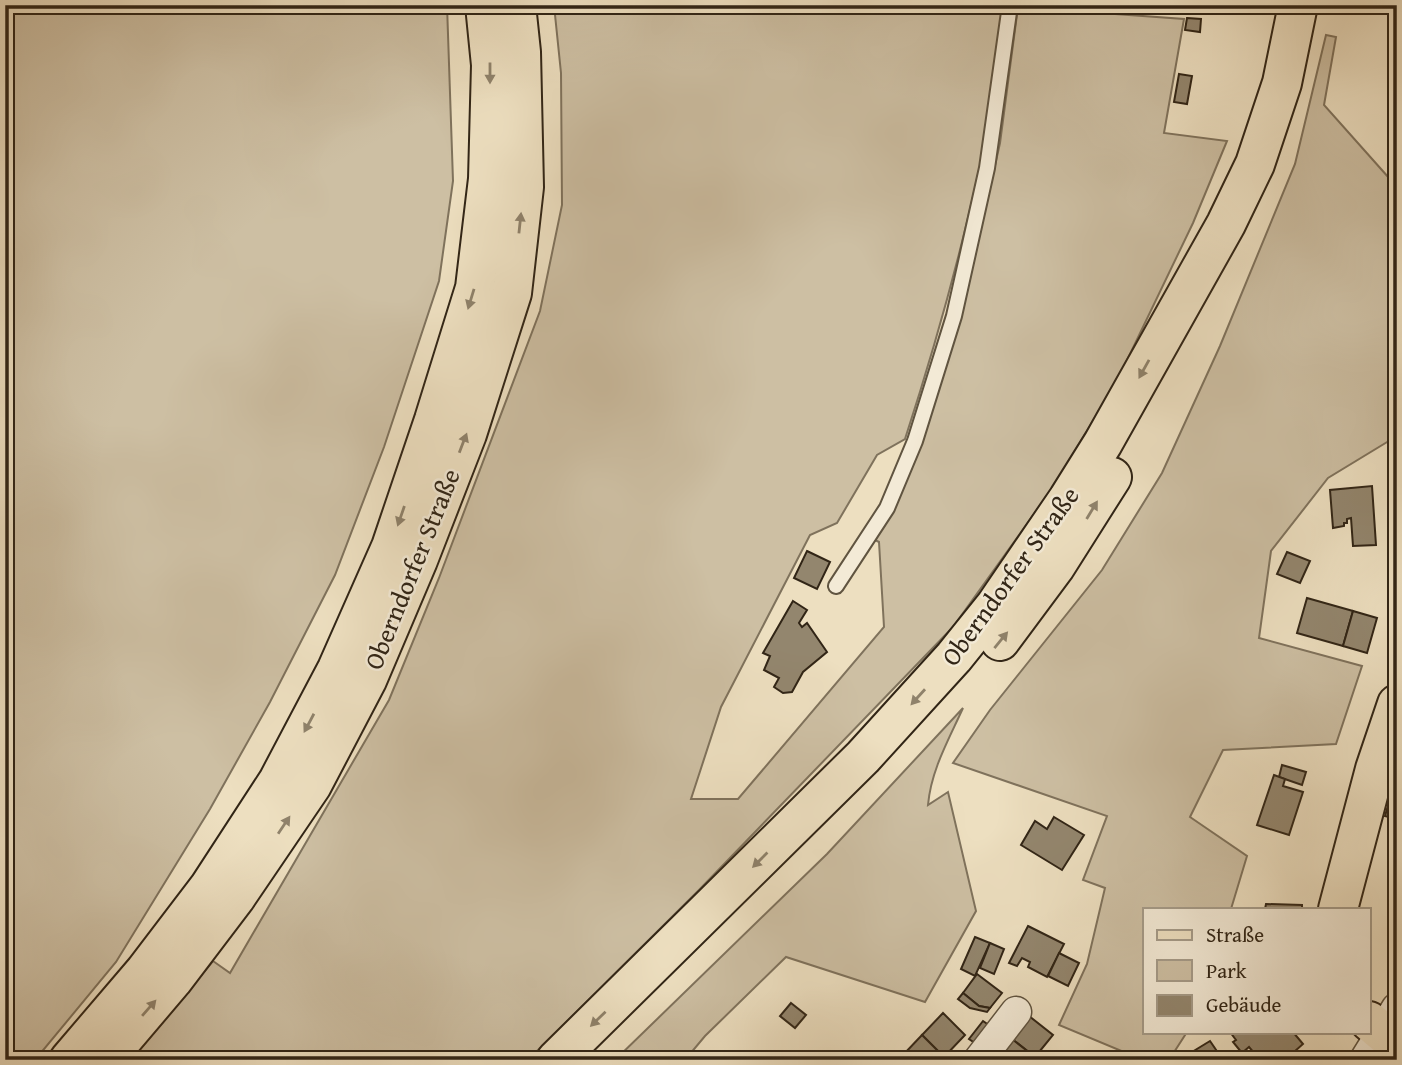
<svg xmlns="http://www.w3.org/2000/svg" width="1402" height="1065" font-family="'Gentium Book Plus',serif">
<rect width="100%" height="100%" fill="#eddfc0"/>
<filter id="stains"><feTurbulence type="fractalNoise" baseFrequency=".00286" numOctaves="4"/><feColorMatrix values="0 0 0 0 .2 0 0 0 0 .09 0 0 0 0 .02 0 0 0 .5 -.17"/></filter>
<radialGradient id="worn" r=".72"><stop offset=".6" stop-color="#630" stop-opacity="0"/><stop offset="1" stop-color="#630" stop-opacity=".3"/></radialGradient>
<g fill="#cdbfa3" stroke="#7f725c" stroke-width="2">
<polygon points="5,5 447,5 453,181 439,281 384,447 335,575 270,702 210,809 116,962 35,1060 5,1060"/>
<path d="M 554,5 L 1007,5 C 1000,51 995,97 985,142 C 964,243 937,341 905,439 L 877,455 L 837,523 L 810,535 L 721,707 L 691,799 L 738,799 L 884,627 L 879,542 L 873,539 L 932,406 L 967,291 L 1000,143 L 1018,7 L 1184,19 L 1164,133 L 1227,141 L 1193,223 L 1118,379 L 1052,489 L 953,627 L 699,890 L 528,1060 L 131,1060 L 213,961 L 230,973 L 389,700 L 439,578 L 540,311 L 562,205 L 561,73 Z"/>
<polygon points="1326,35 1336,37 1324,105 1397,187 1397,436 1328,478 1271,551 1259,638 1362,666 1336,744 1223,750 1190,817 1247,856 1231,909 1145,909 1145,1032 1187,1032 1169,1060 1143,1060 1059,1025 1087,964 1105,888 1083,880 1107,816 953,763 990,710 1102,570 1162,473 1220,346 1295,164"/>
<path d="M 963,708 C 949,739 931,770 928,805 L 948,792 L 976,911 L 925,1002 L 786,957 L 705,1036 L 685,1060 L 615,1060 L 827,854 Z"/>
</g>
<g fill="#93866e" stroke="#312516" stroke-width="2">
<polygon points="1187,18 1201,19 1200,32 1185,30"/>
<polygon points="1179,74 1192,76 1187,104 1174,102"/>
<polygon points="1372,486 1376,545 1353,546 1351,518 1347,519 1347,523 1344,523 1344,526 1333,528 1330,490"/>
<polygon points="807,551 830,562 817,589 794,578"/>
<polygon points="1287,552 1310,561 1300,583 1277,574"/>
<polygon points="1307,598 1353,611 1343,646 1297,633"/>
<polygon points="793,601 807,610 799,623 802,627 807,623 827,652 803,672 792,692 783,693 774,687 779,678 764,670 770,656 763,653"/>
<polygon points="1353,611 1377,618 1367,653 1343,646"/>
<polygon points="1282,765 1306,772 1302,785 1279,777"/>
<polygon points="1274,775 1285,779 1283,786 1303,792 1289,835 1257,825"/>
<polygon points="1393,788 1397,789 1397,819 1385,816"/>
<polygon points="1054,817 1084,835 1062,870 1021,845 1035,821 1047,829"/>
<polygon points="1266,904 1302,905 1302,909 1265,909"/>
<polygon points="1028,926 1064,944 1047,977 1028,967 1030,962 1022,958 1017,966 1009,963"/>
<polygon points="975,937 990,943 975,976 961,969"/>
<polygon points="990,943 1004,949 994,974 980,968"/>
<polygon points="1059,953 1079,963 1068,986 1048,976"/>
<polygon points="977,974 1002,993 990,1008 979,1006 963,993"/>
<polygon points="963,993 979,1006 990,1008 987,1012 970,1008 958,999"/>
<polygon points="791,1003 806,1015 795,1028 780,1016"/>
<polygon points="943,1013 965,1035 944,1057 922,1035"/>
<polygon points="1029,1016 1053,1035 1035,1057 1012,1039"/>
<polygon points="983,1021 993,1028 979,1046 969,1039"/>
<polygon points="1230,1032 1293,1032 1303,1044 1285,1060 1260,1060 1249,1047 1242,1053 1233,1042 1236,1040"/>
<polygon points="922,1035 944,1057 941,1060 908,1060 903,1055"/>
<polygon points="1012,1039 1035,1057 1033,1060 995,1060"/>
<polygon points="1210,1041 1223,1060 1197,1060 1192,1052"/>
</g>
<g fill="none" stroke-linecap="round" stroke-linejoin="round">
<defs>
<polyline id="service" points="836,586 887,508 915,441 954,316 987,168 1010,5"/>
<g id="minor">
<polyline points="979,1060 1016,1012"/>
<polyline points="1365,1060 1397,1008"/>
</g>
<g id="primary">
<polyline points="1000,641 1055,567 1112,477"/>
<polyline points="1338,909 1375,769 1397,704"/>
<polyline points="1369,1021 1397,1045"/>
<polyline points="69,1060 145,971 209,887 278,781 337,669 391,547 434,420 475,288 488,179 491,65 485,5"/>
<polyline points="105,1060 173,980 236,897 312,785 367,680 418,560 467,434 512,293 524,187 521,52 516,5"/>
<polyline points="556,1060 863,757 954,657 995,606 1068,499 1103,443 1226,224 1255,164 1282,83 1298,5"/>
</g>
</defs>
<use href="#service" stroke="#605440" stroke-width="18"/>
<use href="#minor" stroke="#605440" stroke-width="33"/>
<use href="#primary" stroke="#312516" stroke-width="42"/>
<use href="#service" stroke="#f3ead6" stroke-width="14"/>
<use href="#minor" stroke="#f3ead6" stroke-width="30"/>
<use href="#primary" stroke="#eddfc0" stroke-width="38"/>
</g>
<defs><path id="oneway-solid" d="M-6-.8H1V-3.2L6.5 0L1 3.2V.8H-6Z" transform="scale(1.75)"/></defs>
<g fill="#8f826b">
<use href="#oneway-solid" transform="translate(490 73) rotate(90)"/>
<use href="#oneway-solid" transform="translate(520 223) rotate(-84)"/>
<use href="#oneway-solid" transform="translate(471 299) rotate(107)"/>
<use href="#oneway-solid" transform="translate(1144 369) rotate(119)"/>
<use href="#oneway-solid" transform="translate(463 443) rotate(-69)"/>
<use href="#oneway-solid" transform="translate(1092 510) rotate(-59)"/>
<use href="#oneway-solid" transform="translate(401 516) rotate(109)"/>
<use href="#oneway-solid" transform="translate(1001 640) rotate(-51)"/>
<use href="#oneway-solid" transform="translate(918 697) rotate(132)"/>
<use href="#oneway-solid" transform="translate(309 723) rotate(118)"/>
<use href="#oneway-solid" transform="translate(284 825) rotate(-56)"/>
<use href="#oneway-solid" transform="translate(760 860) rotate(135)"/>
<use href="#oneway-solid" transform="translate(149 1008) rotate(-49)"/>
<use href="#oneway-solid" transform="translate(598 1019) rotate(136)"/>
</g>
<g text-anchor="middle" stroke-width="5" stroke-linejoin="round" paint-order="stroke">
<g font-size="26" fill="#312516" stroke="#f3ead6">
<text transform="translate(412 569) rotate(-68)" y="9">Oberndorfer Straße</text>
<text transform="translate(1010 576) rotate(-54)" y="9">Oberndorfer Straße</text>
</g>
</g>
<rect width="1402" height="1065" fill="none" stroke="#eddfc0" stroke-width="28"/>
<rect x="7" y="7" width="1388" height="1051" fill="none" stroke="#312516" stroke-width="3.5"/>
<rect x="14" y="14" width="1374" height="1037" fill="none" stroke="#312516" stroke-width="2"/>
<rect x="1143" y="908" width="228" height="126" fill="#f3ead6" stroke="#a59b89" stroke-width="2"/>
<rect x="1157" y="930" width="35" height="10" fill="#eddfc0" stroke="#a59b89" stroke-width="2"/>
<text x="1206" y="942" font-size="21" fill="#312516">Straße</text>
<rect x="1157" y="960" width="35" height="21" fill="#cdbfa3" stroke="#a59b89" stroke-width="2"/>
<text x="1206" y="978" font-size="21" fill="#312516">Park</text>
<rect x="1157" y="995" width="35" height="21" fill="#93866e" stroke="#a59b89" stroke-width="2"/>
<text x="1206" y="1012" font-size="21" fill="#312516">Gebäude</text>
<rect width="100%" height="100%" filter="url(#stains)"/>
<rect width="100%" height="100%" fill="url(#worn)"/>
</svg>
